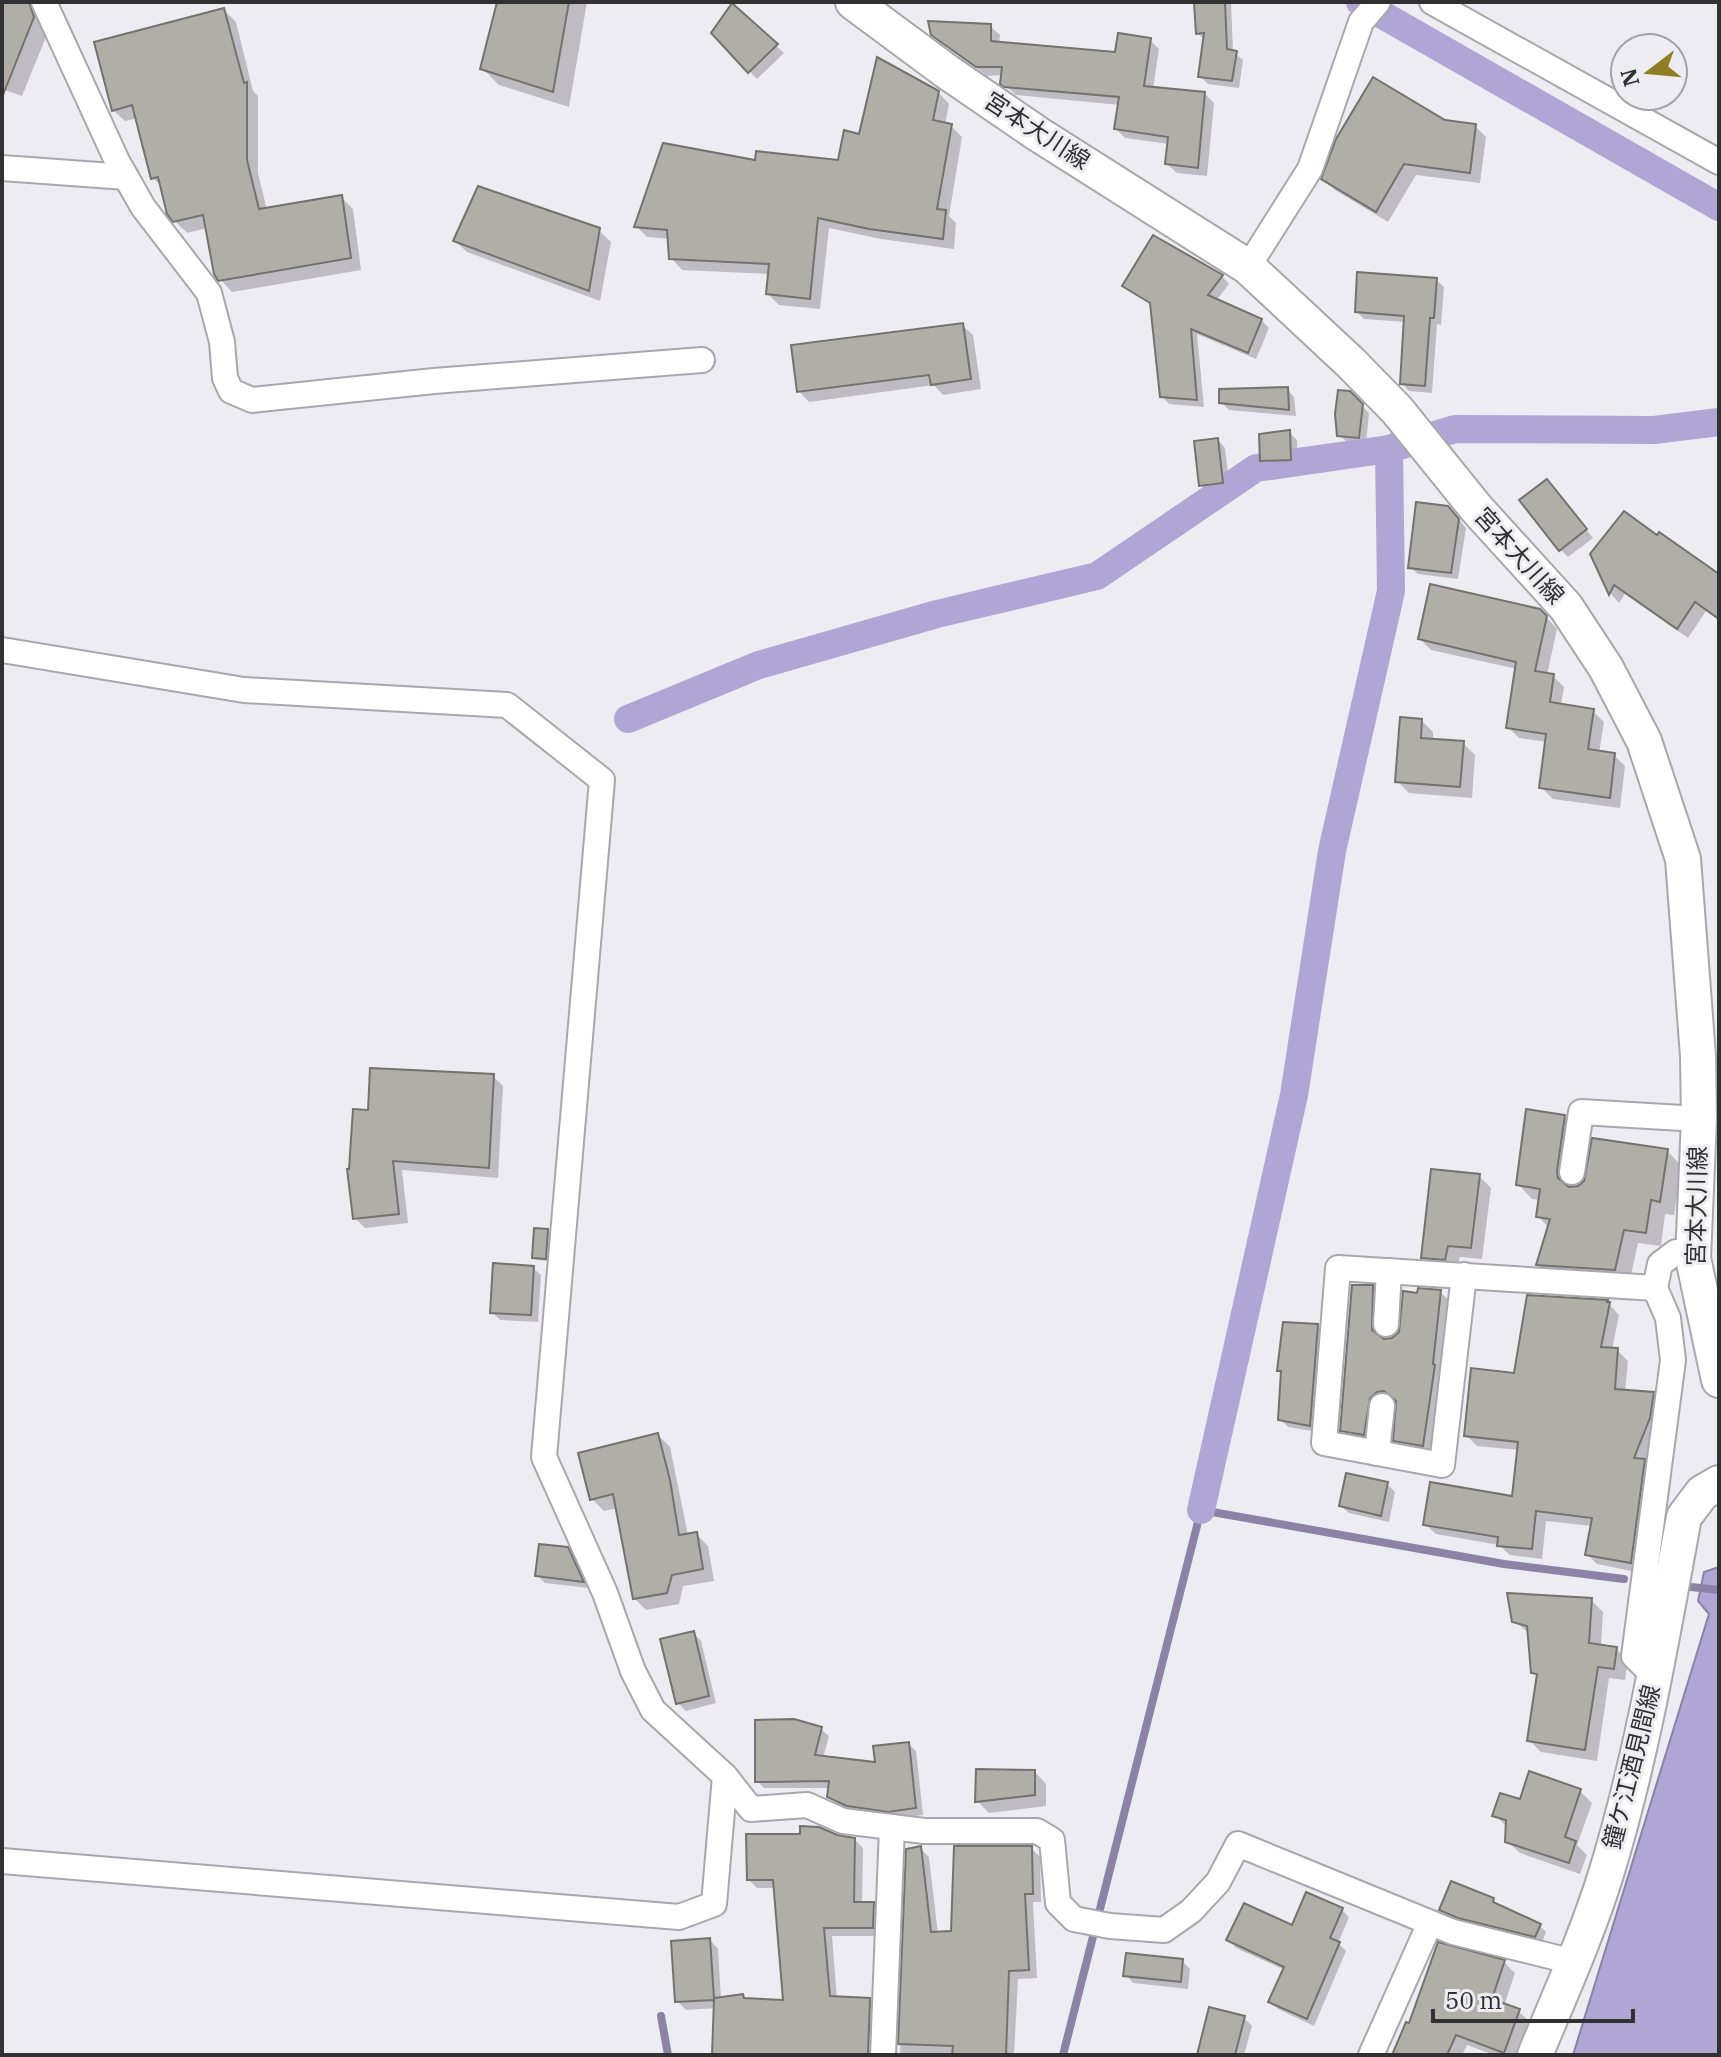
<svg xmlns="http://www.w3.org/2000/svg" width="1721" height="2057" font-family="'IBM Plex Serif','Noto Sans JP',serif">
<rect width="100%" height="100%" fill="#eeecf3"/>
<polygon fill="#b1a5d6" stroke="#8b82a5" stroke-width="2" points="1719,1567 1719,2055 1573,2055 1709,1614 1698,1601 1704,1572"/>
<g fill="#0003">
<polygon points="2,2 28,4 43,19 48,32 22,96 2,89"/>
<polygon points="499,2 587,2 569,107 499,85 483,69"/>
<polygon points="1196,2 1231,2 1233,52 1243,60 1239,88 1208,84 1200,76 1205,40 1197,33"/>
<polygon points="733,6 784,53 757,79 714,33"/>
<polygon points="224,10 236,22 253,91 258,96 258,173 267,210 341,197 353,209 361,270 232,292 220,279 207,228 187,233 175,221 163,188 153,178 138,118 125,121 113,110"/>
<polygon points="990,26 1000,35 999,44 1117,54 1150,40 1159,49 1153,89 1204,93 1214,103 1207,176 1177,173 1167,164 1169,144 1125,138 1116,129 1120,105 1016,95 1003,83 1003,75 987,76 933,34"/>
<polygon points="938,92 949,104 945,125 951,126 962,137 949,216 956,223 954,249 881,239 829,228 820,309 779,305 768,294 770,274 682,270 671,258 670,239 647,237 636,226 757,162 839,162 861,136"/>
<polygon points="1475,126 1486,137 1480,183 1416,175 1388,222 1335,190 1324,179"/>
<polygon points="598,230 611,242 600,301 467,252 455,241"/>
<polygon points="1222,276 1229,284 1216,301 1261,320 1269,328 1256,359 1197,334 1204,407 1169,404 1162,396 1153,305 1125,286"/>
<polygon points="1436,280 1444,287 1441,325 1437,324 1432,393 1409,391 1402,383 1405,322 1364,319 1357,312"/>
<polygon points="962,325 973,335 981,389 943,395 934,385 809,402 799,391"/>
<polygon points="1287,389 1294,397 1296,416 1229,410 1221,402"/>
<polygon points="1349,393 1369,413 1366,444 1347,442 1339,435"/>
<polygon points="1289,432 1297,440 1298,467 1270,468 1262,461"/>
<polygon points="1218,440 1225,448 1230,490 1209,493 1201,485"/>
<polygon points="1554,489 1593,538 1568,557 1560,549"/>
<polygon points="1456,516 1466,528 1458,579 1418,574 1410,567"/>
<polygon points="1592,555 1719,577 1719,620 1706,611 1688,638 1625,594 1619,603 1610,593"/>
<polygon points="1540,610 1557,629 1547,675 1553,676 1564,687 1561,706 1593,711 1604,722 1599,753 1614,755 1625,766 1620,808 1553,799 1542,788 1547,742 1519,738 1508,727 1517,669 1431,650 1420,639"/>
<polygon points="1421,720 1433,732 1433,741 1463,743 1475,755 1472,798 1409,793 1397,781"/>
<polygon points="493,1076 503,1086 498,1178 402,1170 408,1223 365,1228 355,1218 370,1112"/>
<polygon points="1564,1117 1579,1131 1571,1188 1579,1188 1586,1182 1667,1151 1682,1166 1674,1215 1665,1214 1661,1246 1638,1243 1629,1284 1553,1279 1538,1265 1549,1228 1538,1216 1540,1200 1532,1199 1518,1184"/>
<polygon points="1479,1176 1491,1188 1482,1259 1460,1257 1457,1269 1435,1269 1423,1257"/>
<polygon points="548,1231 551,1234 549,1261 537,1260 534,1257"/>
<polygon points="533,1268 541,1275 538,1322 500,1320 492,1312"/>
<polygon points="1372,1287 1382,1297 1381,1339 1393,1340 1401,1332 1419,1295 1440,1292 1450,1301 1432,1454 1405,1449 1395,1440 1398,1402 1396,1400 1386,1401 1373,1443 1352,1439 1342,1430"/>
<polygon points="1607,1302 1619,1315 1612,1350 1617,1350 1628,1361 1625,1392 1653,1394 1663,1405 1660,1429 1646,1463 1654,1471 1641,1573 1597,1564 1587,1554 1592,1526 1546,1521 1542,1559 1510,1555 1499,1545 1436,1534 1425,1524 1514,1499 1519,1450 1477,1446 1466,1435 1515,1375"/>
<polygon points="1318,1326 1325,1334 1317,1432 1288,1427 1280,1419 1283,1374 1279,1370"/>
<polygon points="658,1435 670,1447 688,1535 696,1534 708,1546 714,1581 683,1586 679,1604 646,1610 634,1598 618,1508 604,1511 592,1499"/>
<polygon points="1387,1484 1395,1492 1389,1522 1349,1513 1341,1506"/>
<polygon points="567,1549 575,1557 589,1588 545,1583 537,1575"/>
<polygon points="1591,1600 1603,1612 1601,1646 1616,1649 1628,1661 1625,1680 1609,1678 1597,1761 1541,1752 1529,1740 1538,1677 1533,1672 1530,1634 1514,1621"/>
<polygon points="694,1633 701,1641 716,1703 686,1711 678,1703"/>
<polygon points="821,1729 829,1736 823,1758 877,1764 908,1744 916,1751 923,1815 897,1818 856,1813 837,1804 829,1797 830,1788 764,1788 757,1781"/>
<polygon points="1035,1772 1046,1784 1046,1806 989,1813 977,1801"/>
<polygon points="1580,1791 1592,1803 1577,1845 1587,1855 1580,1874 1520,1853 1507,1841 1507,1827 1495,1815 1521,1802"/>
<polygon points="837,1837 854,1839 863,1848 862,1904 873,1904 882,1913 881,1936 832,1936 837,1999 869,2000 878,2009 876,2055 714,2055 716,2008 686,2010 677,2001 710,1940 718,1949 721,1999 742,1996 746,2000 785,2002 776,1888 757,1888 749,1880"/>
<polygon points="920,1848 929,1857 938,1934 953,1933 1031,1848 1040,1857 1041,1902 1033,1902 1037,1978 1018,1979 1014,2055 900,2055 908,1851"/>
<polygon points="1493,1900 1499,1906 1540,1926 1546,1932 1542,1942 1466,1923 1448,1916 1442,1910"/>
<polygon points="1342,1910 1349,1917 1338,1943 1346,1951 1314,2026 1278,2009 1270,2001 1285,1970 1236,1948 1229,1940 1293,1928"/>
<polygon points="1439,1944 1504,1962 1515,1973 1504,2006 1518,2011 1530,2022 1518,2055 1494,2055 1467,2045 1462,2055 1397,2055 1410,2026"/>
<polygon points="1182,1961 1190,1969 1188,1989 1133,1983 1126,1975"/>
<polygon points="1244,2018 1252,2026 1244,2055 1199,2055"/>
</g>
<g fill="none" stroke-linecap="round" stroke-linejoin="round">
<g stroke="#8b82a5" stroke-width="8">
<polyline points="1691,1587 1719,1590"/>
<polyline points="661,2016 668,2055"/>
<polyline points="1063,2055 1201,1510 1504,1564 1624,1579"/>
</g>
<g stroke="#b1a5d6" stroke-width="28">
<polyline points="1360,2 1719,207"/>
<polyline points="628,719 759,665 937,614 1097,576 1256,468 1389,449 1455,429 1654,430 1719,422"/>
<polyline points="1201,1510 1294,1095 1332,851 1391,591 1389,449"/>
</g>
</g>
<g fill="#b0aea7" stroke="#73726c" stroke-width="2">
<polygon points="2,2 29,2 34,17 3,95"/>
<polygon points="497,2 569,2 553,92 480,69"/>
<polygon points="1194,2 1225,2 1227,49 1237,51 1232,81 1198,77 1204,33 1196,34"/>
<polygon points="732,3 778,44 748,73 711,33"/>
<polygon points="224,8 244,83 247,82 247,160 259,209 342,195 351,258 218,281 214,274 203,215 173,222 167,214 158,177 151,179 132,105 112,111 94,42"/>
<polygon points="928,21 991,24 991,41 1115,52 1118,33 1151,38 1144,86 1205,92 1198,168 1165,164 1168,137 1114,129 1119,97 1004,87 1000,84 1002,67 976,67 931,35"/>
<polygon points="877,57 939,91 933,120 952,124 937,209 946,210 943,239 869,229 818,218 810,299 766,294 769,264 669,259 667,230 634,227 663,143 755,160 756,151 838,160 844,130 859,134"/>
<polygon points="1373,77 1445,120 1476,124 1470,173 1404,164 1376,212 1321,179 1336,139"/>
<polygon points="478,186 600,228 589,291 453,241"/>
<polygon points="1153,235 1223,275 1208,295 1262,319 1248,353 1191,329 1197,400 1160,397 1150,303 1122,286"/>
<polygon points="1357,272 1437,278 1434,318 1430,318 1425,386 1400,384 1404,316 1355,312"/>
<polygon points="963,323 971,379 931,385 929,375 797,392 791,345"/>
<polygon points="1288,387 1289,410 1219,403 1219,389"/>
<polygon points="1338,390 1350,391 1363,404 1359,438 1337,436 1335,414"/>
<polygon points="1290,430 1291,460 1260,461 1259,434"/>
<polygon points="1218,438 1223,483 1199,486 1194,441"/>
<polygon points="1547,479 1587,529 1559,551 1519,500"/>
<polygon points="1416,502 1448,506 1459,519 1451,573 1408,568"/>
<polygon points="1624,511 1657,535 1659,532 1719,574 1719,619 1695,602 1677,629 1614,585 1609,595 1590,554"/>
<polygon points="1430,584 1540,609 1547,616 1535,671 1554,674 1550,702 1594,709 1588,749 1615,753 1610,798 1539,788 1546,734 1506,728 1516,662 1418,639"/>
<polygon points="1400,717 1422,719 1421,738 1464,741 1460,787 1395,782"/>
<polygon points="370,1068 494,1074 489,1168 393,1161 399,1214 353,1219 347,1169 349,1169 353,1109 368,1110"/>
<polygon points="1526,1109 1565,1115 1557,1171 1558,1178 1569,1187 1578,1186 1584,1181 1592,1138 1668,1149 1660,1202 1651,1200 1646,1233 1624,1230 1615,1270 1536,1265 1550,1219 1536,1217 1540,1189 1516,1185"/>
<polygon points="1431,1169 1480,1174 1471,1248 1448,1246 1445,1260 1421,1258"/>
<polygon points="534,1228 548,1229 546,1259 532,1258"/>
<polygon points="493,1263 534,1266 531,1315 490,1313"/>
<polygon points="1352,1285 1373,1285 1372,1330 1384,1339 1392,1338 1399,1332 1403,1291 1417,1293 1418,1288 1441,1290 1433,1364 1435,1365 1423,1446 1393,1441 1396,1401 1384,1391 1377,1392 1370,1398 1364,1435 1340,1431"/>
<polygon points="1527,1295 1608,1300 1607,1302 1610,1302 1601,1347 1618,1348 1615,1389 1654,1392 1650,1418 1634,1458 1645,1459 1631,1563 1585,1555 1592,1518 1536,1511 1532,1549 1497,1546 1498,1537 1423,1525 1430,1482 1512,1496 1518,1442 1464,1436 1471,1368 1514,1373"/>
<polygon points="1283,1322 1318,1324 1310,1426 1278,1420 1281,1371 1277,1371"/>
<polygon points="658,1433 670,1480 679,1535 697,1532 703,1569 672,1575 667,1593 633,1599 613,1494 590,1500 578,1453"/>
<polygon points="1346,1473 1388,1482 1381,1516 1339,1506"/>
<polygon points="539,1544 568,1547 584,1582 535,1576"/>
<polygon points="1507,1593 1592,1598 1589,1643 1617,1647 1614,1669 1598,1667 1585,1750 1527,1741 1537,1674 1531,1673 1527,1626 1512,1622"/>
<polygon points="694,1631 709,1696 676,1704 660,1639"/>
<polygon points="794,1719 822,1727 815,1755 875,1762 873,1746 909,1742 916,1808 888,1812 847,1806 827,1797 829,1781 755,1782 755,1720"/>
<polygon points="976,1769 1035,1770 1035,1795 975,1802"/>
<polygon points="1529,1771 1581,1789 1565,1837 1576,1841 1569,1863 1505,1842 1506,1820 1492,1816 1500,1793 1520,1799"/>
<polygon points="800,1826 819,1827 837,1835 855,1838 854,1902 874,1902 873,1928 824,1928 830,1996 870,1998 868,2055 712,2055 714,2000 675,2002 671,1941 710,1938 714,1998 743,1994 744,1998 783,2000 773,1880 747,1880 746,1834 800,1834"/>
<polygon points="921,1846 931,1932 951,1931 954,1846 1032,1846 1033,1894 1025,1894 1029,1970 1009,1971 1006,2055 952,2055 953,2046 898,2044 906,1849"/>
<polygon points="1451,1881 1494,1898 1493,1902 1541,1924 1535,1937 1458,1918 1439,1910"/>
<polygon points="1306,1892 1343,1908 1330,1938 1340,1942 1307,2019 1268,2002 1284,1967 1226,1940 1244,1903 1292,1925"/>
<polygon points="1438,1942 1505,1960 1492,1999 1520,2009 1504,2053 1456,2035 1447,2055 1392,2055 1406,2022 1409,2023"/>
<polygon points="1126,1953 1183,1959 1181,1982 1123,1976"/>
<polygon points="1209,2007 1245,2016 1235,2055 1197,2055"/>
</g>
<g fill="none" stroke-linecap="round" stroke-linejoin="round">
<defs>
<g id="minor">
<polyline points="44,2 118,163 143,207 209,293 222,342 225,378 231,391 252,400 434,381 702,360"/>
<polyline points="1432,2 1719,162"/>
<polyline points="2,168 126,177"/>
<polyline points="1248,267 1310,169 1361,22 1378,2"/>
<polyline points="2,650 244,690 507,705 602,780 544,1457 605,1593 633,1671 653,1710 725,1776 751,1809 807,1805 843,1821 924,1831 1037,1831 1052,1840 1058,1903 1074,1919 1110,1926 1164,1930 1191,1911 1218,1882 1238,1844 1453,1932 1574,1962"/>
<polyline points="1572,1172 1581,1112 1699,1119"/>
<polyline points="1464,1275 1442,1465 1324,1443 1338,1268 1655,1288"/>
<polyline points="1386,1324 1389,1271"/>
<polyline points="1377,1453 1382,1406"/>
<polyline points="1654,1676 1634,1656 1673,1360 1668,1318 1655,1288 1660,1264 1676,1252 1693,1258"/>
<polyline points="2,1861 679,1917 714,1904 725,1776"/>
<polyline points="883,2055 892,1827"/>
<polyline points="1371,2055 1430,1923"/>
</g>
<g id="secondary">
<polyline points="853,2 946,71 1038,134 1248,267 1351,363 1397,410 1476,508 1566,607 1606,668 1644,741 1683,859 1698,1056 1699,1119 1693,1258 1719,1380"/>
<path d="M 1535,2055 C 1560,1995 1587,1935 1606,1874 C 1642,1757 1662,1637 1684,1517 L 1702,1493 L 1719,1483"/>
</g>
</defs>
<use href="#minor" stroke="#a8a7ae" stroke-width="28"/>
<use href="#secondary" stroke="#a8a7ae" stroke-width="38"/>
<use href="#minor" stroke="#fff" stroke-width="24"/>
<use href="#secondary" stroke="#fff" stroke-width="34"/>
</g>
<g text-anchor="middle" stroke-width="6" stroke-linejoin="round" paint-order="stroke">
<g font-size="24" fill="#313133" stroke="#eeecf3">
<text transform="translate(1037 131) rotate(33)" y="8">宮本大川線</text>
<text transform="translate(1519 556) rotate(48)" y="8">宮本大川線</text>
<text transform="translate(1697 1206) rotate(-89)" y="8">宮本大川線</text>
<text transform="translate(1632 1767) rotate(-76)" y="8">鐘ケ江酒見間線</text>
</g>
</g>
<rect width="1721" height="2057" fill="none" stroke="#313133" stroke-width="8"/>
<g transform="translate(1649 72) rotate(254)"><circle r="38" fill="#eeecf3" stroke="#a2a1a6" stroke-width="2"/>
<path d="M0-6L14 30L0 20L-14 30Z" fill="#8f7e24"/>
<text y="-12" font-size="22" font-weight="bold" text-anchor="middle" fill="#313133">N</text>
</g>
<path d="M1433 2009v12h200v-12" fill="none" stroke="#313133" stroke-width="4"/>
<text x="1445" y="2009" font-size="24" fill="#313133" stroke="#eeecf3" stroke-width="6" paint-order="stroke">50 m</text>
</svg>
